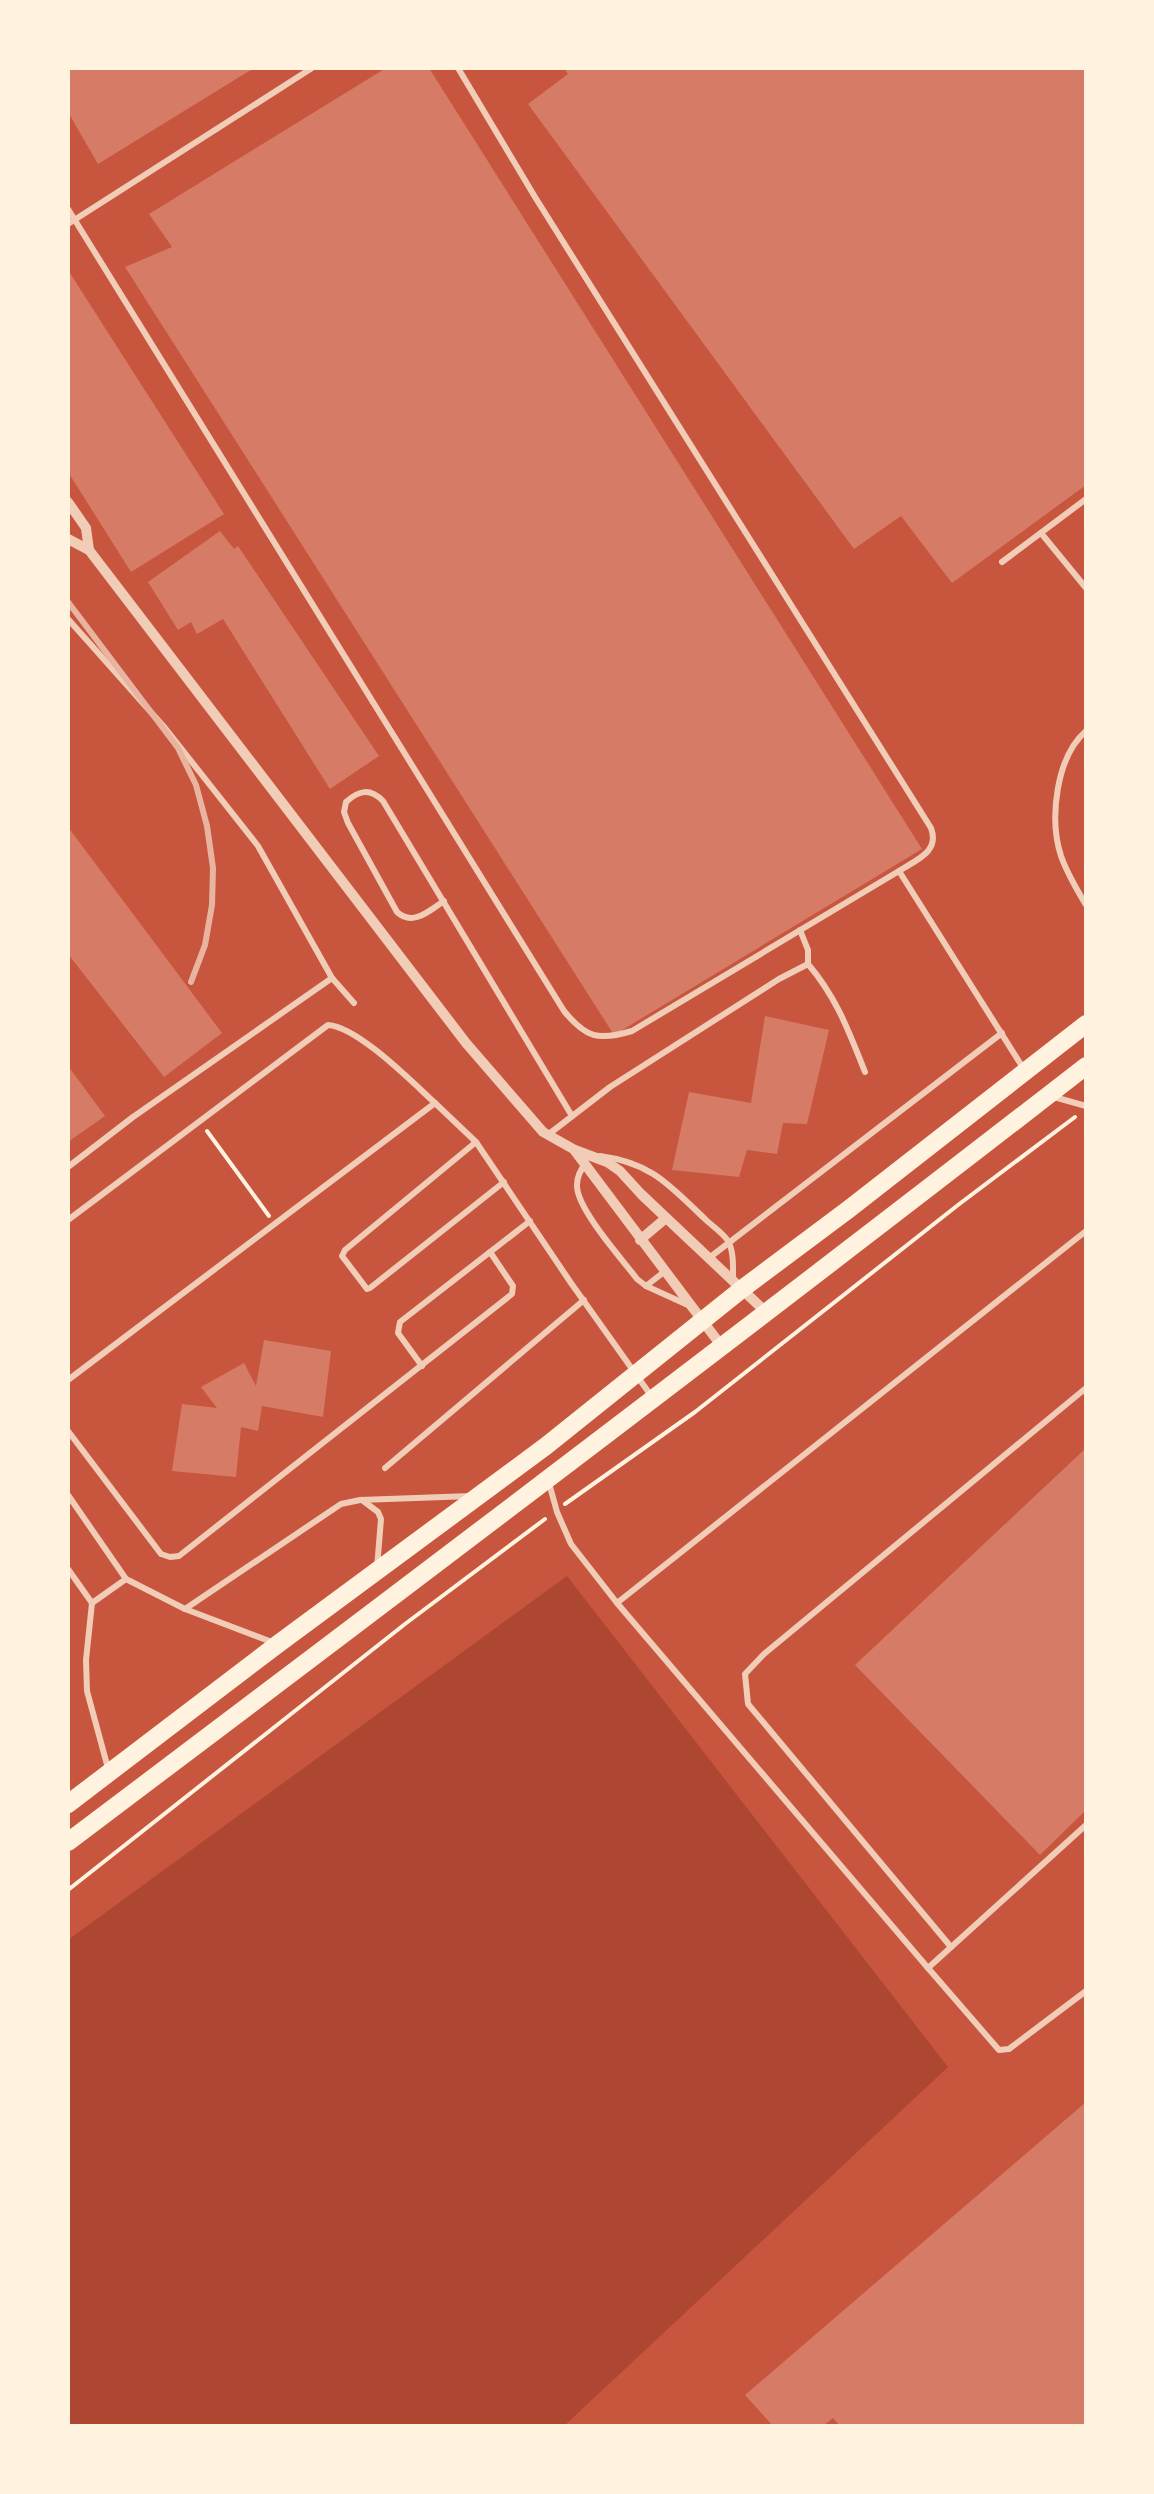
<svg xmlns="http://www.w3.org/2000/svg" width="1154" height="2494" font-family="'Noto Serif',serif">
<rect width="100%" height="100%" fill="#c8553d"/>
<polygon fill="#ae4732" points="567,1576 948,2067 564,2426 68,2426 68,1940"/>
<g fill="#d67c66">
<polygon points="68,68 254,68 98,164 68,112"/>
<polygon points="386,68 429,68 922,849 614,1035 125,267 172,247 149,214"/>
<polygon points="564,68 1086,68 1086,485 952,583 901,516 854,549 528,104 568,74"/>
<polygon points="68,270 224,514 131,572 68,472"/>
<polygon points="220,531 234,549 238,546 379,756 330,789 223,619 197,634 191,622 178,630 148,582"/>
<polygon points="68,827 222,1033 164,1077 68,954"/>
<polygon points="765,1016 829,1030 807,1124 783,1123 777,1154 747,1150 739,1177 672,1170 689,1092 751,1103"/>
<polygon points="68,1066 105,1116 68,1142"/>
<polygon points="264,1340 331,1351 323,1417 262,1406 258,1431 241,1427 236,1477 172,1471 182,1404 217,1408 201,1387 244,1363 256,1386"/>
<polygon points="1086,1448 1086,1810 1040,1855 855,1665"/>
<polygon points="1086,2102 1086,2426 840,2426 833,2418 823,2426 773,2426 745,2395"/>
</g>
<g fill="none" stroke-linecap="round" stroke-linejoin="round">
<g stroke="#fff3e0" stroke-width="4">
<polyline points="207,1131 269,1216"/>
<polyline points="565,1504 695,1412 958,1205 1075,1117"/>
<polyline points="68,1890 405,1624 545,1519"/>
</g>
<g stroke="#f1ccb7" stroke-width="6">
<path d="M 458,68 L 535,197 L 931,828 C 940,852 916,860 899,871"/>
<path d="M 68,209 L 564,1011 C 586,1038 598,1041 632,1031 L 899,871 L 1025,1071"/>
<polyline points="68,224 312,68"/>
<polyline points="1041,533 1086,588"/>
<polyline points="1002,562 1086,499"/>
<polyline points="68,619 165,728 258,846 332,978 354,1003"/>
<path d="M 1086,731 C 1056,757 1049,819 1061,856 C 1067,873 1077,890 1086,905"/>
<path d="M 444,901 C 430,910 413,927 397,912 L 348,823 L 344,812 L 346,802 C 359,790 370,788 383,801 L 572,1116"/>
<polyline points="800,930 808,950 808,964"/>
<polyline points="1054,1097 1086,1106"/>
<polyline points="435,1103 476,1142 571,1283 652,1397"/>
<path d="M 549,1134 L 610,1087 L 779,979 L 808,964 C 837,998 849,1032 865,1072"/>
<polyline points="476,1142 345,1250 342,1256 367,1289 370,1288 504,1182"/>
<path d="M 600,1156 C 652,1163 669,1185 705,1219 C 712,1226 723,1233 728,1241 C 734,1251 733,1268 733,1280"/>
<path d="M 586,1163 C 581,1169 577,1176 577,1185 C 576,1208 622,1259 637,1279 L 646,1286 L 690,1306"/>
<polyline points="68,1167 133,1117 332,978"/>
<path d="M 68,1220 L 328,1025 C 358,1027 412,1082 435,1103 L 68,1380"/>
<polyline points="709,1258 1002,1033"/>
<polyline points="646,1286 664,1272"/>
<polyline points="422,1366 398,1333 400,1322 530,1221"/>
<polyline points="68,1431 161,1554 170,1557 179,1556 512,1294 513,1286 490,1252"/>
<polyline points="385,1468 584,1300"/>
<polyline points="549,1483 557,1512 571,1544 617,1603 928,1968 1086,1825"/>
<polyline points="68,1495 126,1579 185,1609 272,1642"/>
<polyline points="362,1500 378,1512 381,1519 377,1568"/>
<polyline points="68,1569 92,1603 86,1660 87,1691 109,1772"/>
<polyline points="92,1603 126,1579"/>
<polyline points="617,1603 1086,1231"/>
<polyline points="185,1609 341,1504 360,1500 471,1496"/>
<polyline points="951,1947 748,1704 745,1674 764,1654 1086,1388"/>
<polyline points="928,1968 999,2050 1009,2049 1086,1991"/>
</g>
<g stroke="#f1ccb7" stroke-width="10">
<polyline points="68,502 86,528 89,550"/>
<polyline points="68,539 89,550 466,1043 543,1132 575,1150 607,1162 620,1171 641,1194 767,1313"/>
<polyline points="575,1151 723,1348"/>
<polyline points="640,1240 666,1218"/>
</g>
<g stroke="#fff3e0" stroke-width="18">
<polyline points="68,1804 278,1644 546,1446 742,1289 849,1209 1086,1024"/>
<path d="M 68,1842 C 409,1585 749,1328 1086,1066"/>
</g>
<polyline stroke="#e9b49f" stroke-width="6" points="68,602 178,748 196,785 207,826 213,868 212,905 205,945 191,982"/>
</g>
<rect width="1154" height="2494" fill="none" stroke="#fff3e0" stroke-width="140"/>
</svg>
